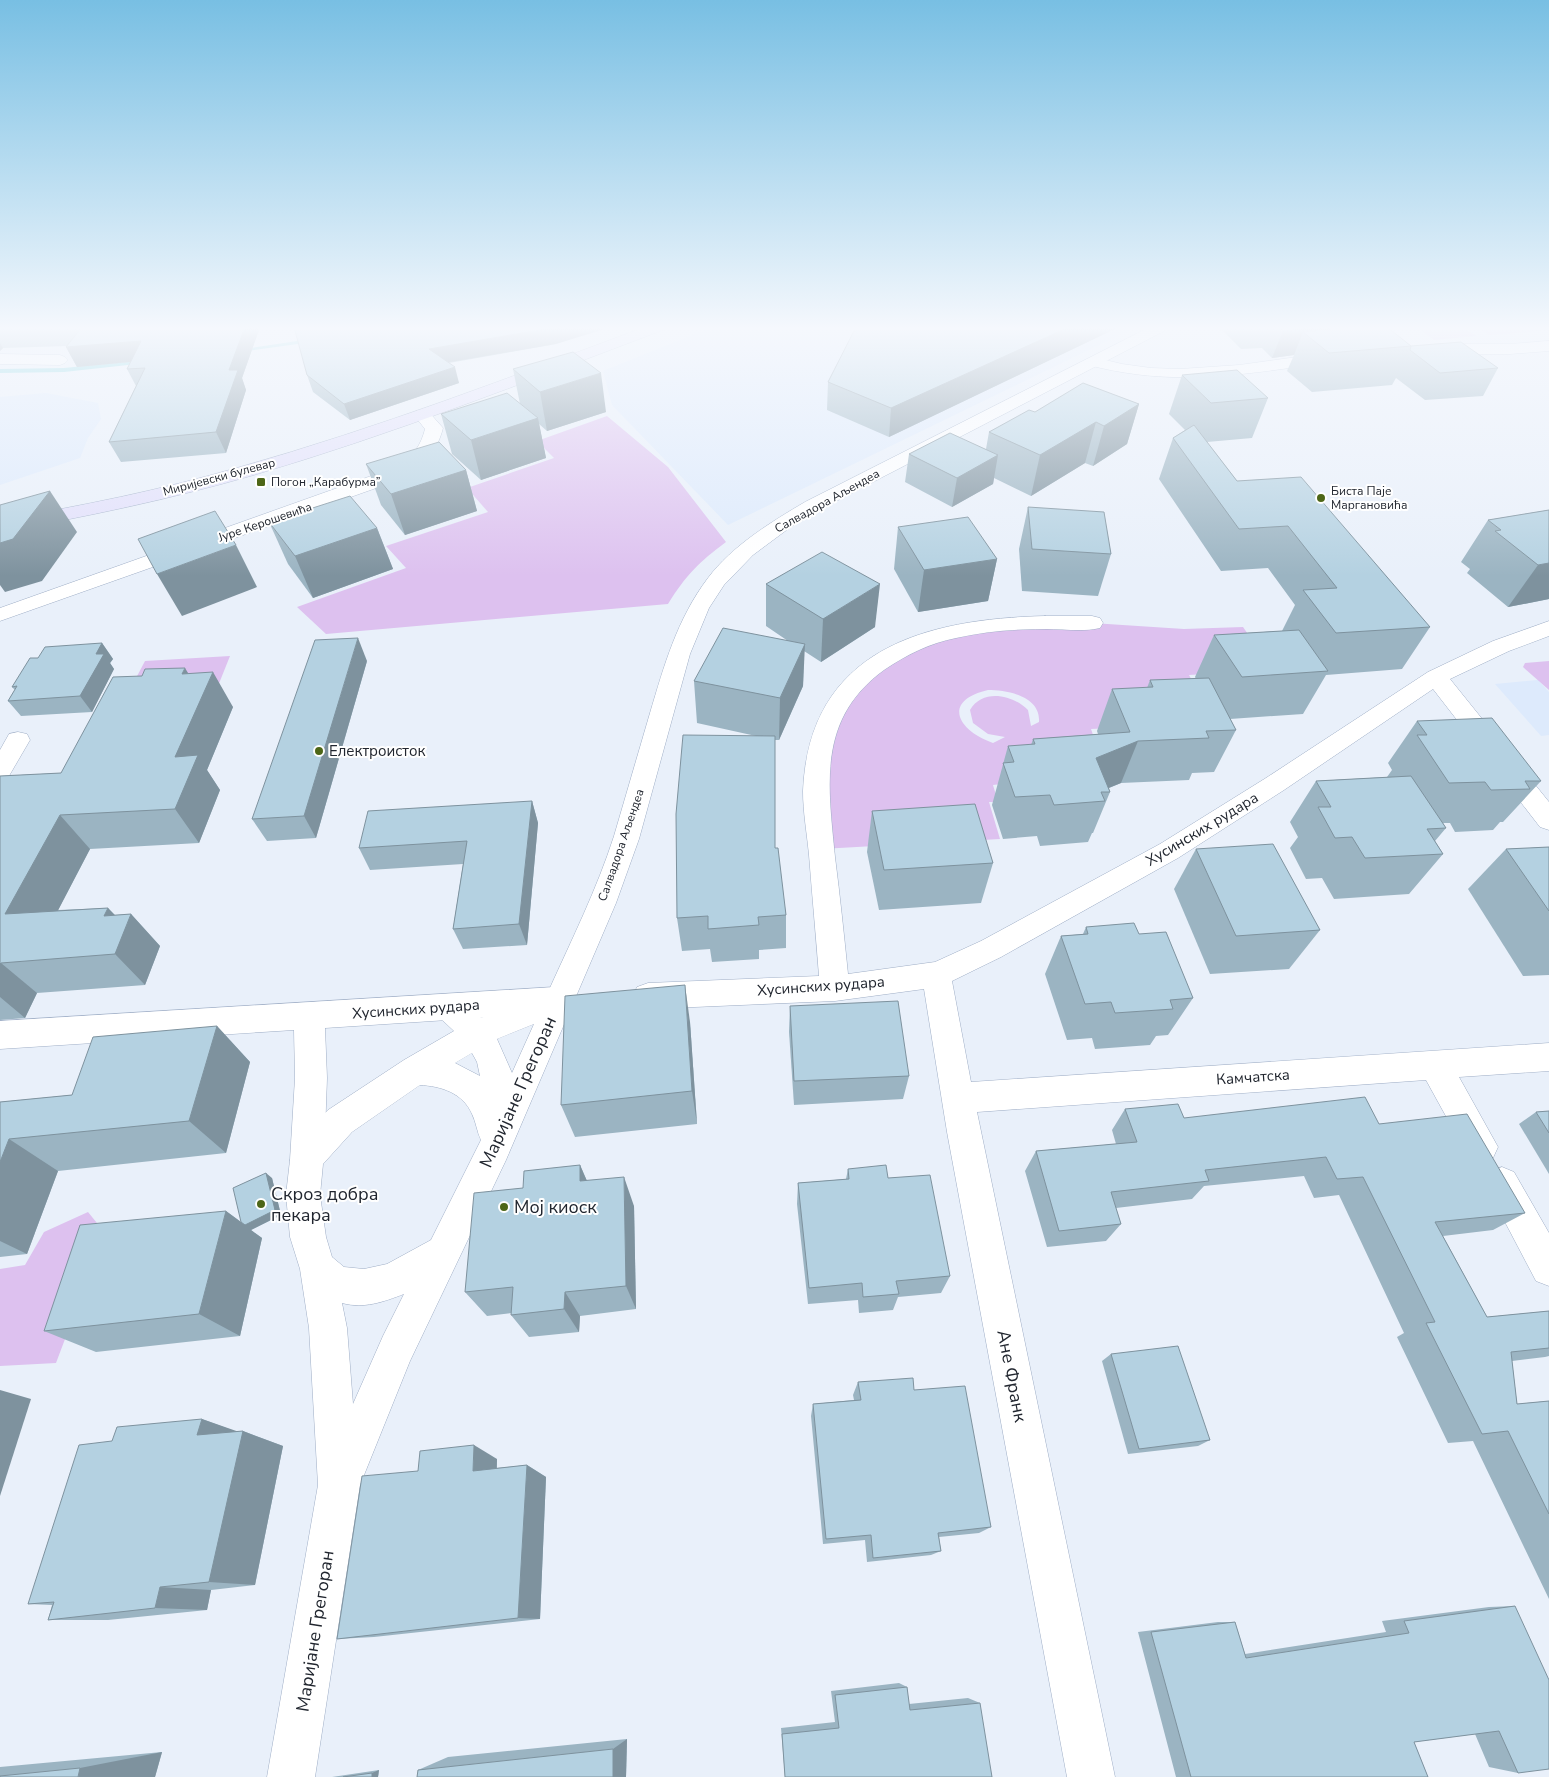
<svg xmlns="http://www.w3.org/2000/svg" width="1549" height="1777" font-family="'Nunito Sans',sans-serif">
<rect width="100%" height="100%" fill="#e9f0fa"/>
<g fill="#ddeafc">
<polygon points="712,327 1136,327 728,525 612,405 603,371"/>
<polygon points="46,393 98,403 101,419 88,438 80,458 0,485 0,397"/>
<polygon points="1538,680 1549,692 1549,735 1541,736 1495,684"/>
</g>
<g fill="#ddc1ef" fill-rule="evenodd">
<polygon points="1416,327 1463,327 1476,336 1434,340"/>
<polygon points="1476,327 1535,327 1541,331 1489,335"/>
<path d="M 607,416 L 668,467 L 726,542 C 699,562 686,575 668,604 L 326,634 L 297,607 L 406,568 L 386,546 L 488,512 L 467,488 L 554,458 L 537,441 Z"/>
<path d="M 1092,623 L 1184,629 L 1243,627 L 1273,670 L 1189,675 L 1215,723 L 1091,729 L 1106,772 L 993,785 L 998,802 L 989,802 L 1000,839 L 821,849 L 816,793 L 852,685 L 944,634 ZM 988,690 C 1007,690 1041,696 1039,722 L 1031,726 L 1028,710 C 1013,695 983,688 970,710 L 973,723 L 988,734 L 1005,737 L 993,743 C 958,731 941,701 988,690 Z"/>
<polygon points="230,656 214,696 124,701 145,661"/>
<polygon points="1549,661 1549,690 1523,667 1525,663"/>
<polygon points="88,1212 105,1233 56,1363 0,1366 0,1269 25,1265 44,1232"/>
</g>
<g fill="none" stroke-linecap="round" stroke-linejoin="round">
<g fill="#70d0dc" fill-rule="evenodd">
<polygon points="310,339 313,341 312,342 240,352 237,350"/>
<polygon points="144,360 147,362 146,363 64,372 0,373 0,369 64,368"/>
</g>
<defs>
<g id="minor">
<polygon points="1549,341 1549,351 1510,354 1435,354 1430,352 1427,349 1430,346 1435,344 1510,344"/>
<path d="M 1327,353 L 1332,355 L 1335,358 L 1332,361 C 1314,366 1294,367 1275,370 C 1206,379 1156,382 1088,365 L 1085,362 L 1088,359 L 1093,357 L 1122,364 L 1151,368 L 1180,369 L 1239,365 Z"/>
<polygon points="0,354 60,355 65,357 68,360 65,363 60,365 0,364"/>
<path d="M 422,410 L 428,411 L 443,428 C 436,455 421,470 396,481 L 0,621 L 0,608 L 402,465 C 414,454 421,445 425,429 L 414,415 L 416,411 Z"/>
<path d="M 1045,616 L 1092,616 L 1100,618 L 1103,623 L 1100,628 C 1083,632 1064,629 1047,629 C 1016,629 986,631 956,638 C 930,643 906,655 884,670 C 817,719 828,784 835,857 C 840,896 844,935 848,974 L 935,962 L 981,941 L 1160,844 L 1266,778 L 1428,672 L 1493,641 L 1549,621 L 1549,636 L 1509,651 L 1450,679 L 1549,802 L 1549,830 L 1540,827 L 1433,689 L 1284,790 L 1178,858 L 1001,957 L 952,981 L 971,1082 L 1549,1043 L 1549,1071 L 1459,1077 L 1498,1147 L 1493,1158 L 1481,1163 L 1469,1158 L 1426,1080 L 977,1112 L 1115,1777 L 1067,1777 L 947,1132 L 924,989 L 835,1001 L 648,1009 L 637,1005 L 633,996 L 637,987 L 648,983 L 819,976 C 816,936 812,895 809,855 C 807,834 803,812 803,791 C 809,649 925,619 1045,616 Z"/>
<polygon points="18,732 27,734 30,740 9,776 0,779 0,750 9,734"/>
<polygon points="555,987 566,991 570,1000 566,1009 555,1013 325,1028 327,1078 324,1160 319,1171 307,1176 295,1171 290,1160 295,1078 294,1030 0,1049 0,1021"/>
<polygon points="1502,1167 1514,1172 1549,1233 1549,1286 1536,1281 1485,1184 1490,1172"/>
</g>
<path id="tertiary" d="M 1150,327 L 1168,327 L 1166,330 L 819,510 L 792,526 L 753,555 L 724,585 L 709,608 L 690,654 L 639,839 L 616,903 L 506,1160 L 410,1361 L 360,1485 L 315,1777 L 267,1777 L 318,1485 L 309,1328 L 300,1269 L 290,1237 L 286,1195 L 290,1160 L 304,1135 L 328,1110 L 404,1060 L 454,1031 L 439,1017 L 435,1008 L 439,999 C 459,992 468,1004 481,1018 L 549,990 C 572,939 597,889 614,836 C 626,795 638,754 650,713 C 664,666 677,619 708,578 C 732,546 771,522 805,502 ZM 534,1024 L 512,1073 L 497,1039 ZM 472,1053 L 477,1062 L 480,1076 L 455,1063 ZM 420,1085 C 441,1086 463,1093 472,1114 C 476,1122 477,1132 481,1140 L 431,1240 L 387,1264 L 364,1269 L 344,1267 L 332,1257 L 326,1237 L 320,1195 L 323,1164 L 352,1132 ZM 404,1294 L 383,1336 L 353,1404 L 347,1328 L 342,1303 C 364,1309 383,1302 404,1294 Z"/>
<path id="secondary" d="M 645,327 L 665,327 L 663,330 C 528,381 393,434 254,475 C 171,499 85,517 0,532 L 0,520 C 81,506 161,490 240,467 C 378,428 511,377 645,327 Z"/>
</defs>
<use href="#minor" stroke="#9faec6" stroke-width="1"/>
<use href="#tertiary" stroke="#9faec6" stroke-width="1"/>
<use href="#secondary" stroke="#9faec6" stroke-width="1"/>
<use href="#minor" fill="#fff" fill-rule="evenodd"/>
<use href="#tertiary" fill="#fff" fill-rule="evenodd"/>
<use href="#secondary" fill="#e2e0fb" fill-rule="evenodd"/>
</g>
<g fill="#9bb4c2">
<polygon points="0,327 260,327 242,378 246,390 226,453 121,462 109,442 136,386 127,369 131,362 77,367 66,347 67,346 3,348 0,351"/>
<polygon points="1119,327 889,437 827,410 828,382"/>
<polygon points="1219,327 1387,327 1411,346 1498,368 1483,396 1425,400 1396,378 1392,385 1312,392 1287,371 1294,355 1272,358 1262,348 1241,349"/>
<polygon points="556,344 449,363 459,383 350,420 313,392 307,375"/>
<polygon points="513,369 606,412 547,431 539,424 546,458 481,480 452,454 441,414 520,404"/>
<polygon points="1182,375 1268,398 1252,438 1207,442 1237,481 1430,627 1402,669 1326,675 1303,714 1230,719 1236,730 1214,772 1192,773 1189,780 1121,783 1109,788 1110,792 1093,833 1092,833 1088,842 1040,846 1037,836 1003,839 992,805 1008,746 1031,745 1033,739 1098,734 1097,731 1112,689 1147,688 1150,680 1196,679 1195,677 1214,635 1282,631 1295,605 1268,568 1221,571 1159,479 1173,438 1185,430 1169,414"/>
<polygon points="1139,404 1127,444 1093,466 1085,463 1031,496 994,478 993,484 952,507 905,482 909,454 986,449 989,432 1035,412"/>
<polygon points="366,464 466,470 477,511 405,535 381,505"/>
<polygon points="1028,507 1111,554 1098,596 1022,591 1019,549"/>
<polygon points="1549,510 1549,599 1508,607 1467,573 1470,569 1461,562 1488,520"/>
<polygon points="269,522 377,528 393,569 313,598 288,564"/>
<polygon points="898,527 997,559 988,601 918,612 894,569"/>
<polygon points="766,584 875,627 821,662 804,651 803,686 779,740 775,740 775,848 786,915 786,948 759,950 759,959 712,962 710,949 682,951 677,918 756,736 697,723 694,681 788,641 766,626"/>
<polygon points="102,643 113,659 110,663 114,669 92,712 21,716 8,701 15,690 12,687 38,658"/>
<polygon points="367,661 316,838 267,841 252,819"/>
<polygon points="189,674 233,707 207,770 220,790 199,843 90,849 58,910 108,908 115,915 131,914 160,946 145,985 37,993 25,1018 0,1020 0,776 61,773 142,676"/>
<polygon points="1417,721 1541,781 1503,822 1500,822 1493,830 1455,832 1450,823 1443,823 1446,828 1435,841 1443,854 1409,894 1334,899 1322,878 1306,879 1290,848 1298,837 1290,822 1316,781 1387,777 1392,770 1388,763"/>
<polygon points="532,801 538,823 527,945 463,949 453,929 463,864 370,870 359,848"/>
<polygon points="872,811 993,863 981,903 879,910 867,852"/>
<polygon points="1549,847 1549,975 1523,976 1468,889 1506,849"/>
<polygon points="1196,849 1320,930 1289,969 1210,974 1174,889"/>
<polygon points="1086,927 1139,934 1193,998 1168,1035 1156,1036 1150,1045 1095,1049 1092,1038 1067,1040 1045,974 1061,936 1083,934"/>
<polygon points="790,1006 909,1076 903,1099 794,1105 789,1032"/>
<polygon points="690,1022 697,1124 575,1137 561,1105"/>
<polygon points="217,1026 250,1062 226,1153 58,1171 27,1254 0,1257 0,1102 72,1095"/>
<polygon points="1125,1109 1184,1118 1379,1124 1525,1213 1493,1230 1443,1236 1487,1317 1549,1311 1549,1356 1545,1357 1512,1361 1517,1404 1549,1401 1549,1599 1473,1441 1448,1443 1397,1337 1404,1333 1339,1195 1314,1198 1304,1176 1204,1186 1192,1199 1116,1208 1121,1224 1106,1241 1047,1247 1025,1171 1036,1151 1116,1144 1112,1130"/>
<polygon points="1549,1111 1549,1174 1519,1124 1536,1112"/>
<polygon points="580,1165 587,1181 634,1206 636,1309 580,1316 579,1332 529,1337 511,1315 511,1313 487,1316 465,1292 523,1188"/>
<polygon points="848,1169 888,1178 950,1276 941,1293 898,1297 893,1310 859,1313 858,1300 808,1304 797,1204 798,1183 846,1179"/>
<polygon points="272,1178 281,1215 251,1230 262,1238 240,1336 96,1352 44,1331 226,1211 241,1222"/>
<polygon points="1111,1354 1210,1440 1198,1446 1128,1454 1102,1361"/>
<polygon points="858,1382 914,1390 991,1527 979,1533 939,1537 941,1551 931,1555 867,1562 865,1540 823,1544 811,1416 813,1404 854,1400 853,1395"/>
<polygon points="202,1419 237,1432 243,1431 283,1446 255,1585 211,1590 207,1610 108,1620 48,1620 52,1605 28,1604"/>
<polygon points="497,1459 497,1468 527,1465 546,1477 540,1619 374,1637 337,1639 418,1471"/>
<polygon points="1515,1606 1518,1773 1489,1767 1475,1734 1414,1742 1428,1777 1176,1777 1138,1632 1218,1622 1235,1622 1245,1654 1386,1632 1382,1621 1489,1607"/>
<polygon points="899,1683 907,1687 909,1704 968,1698 980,1703 785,1777 781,1728 835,1722 831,1691"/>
<polygon points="627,1739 626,1777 417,1777 418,1770 448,1757"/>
<polygon points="162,1752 155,1777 0,1777 0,1767"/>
<polygon points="379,1770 378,1777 332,1777"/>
</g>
<g fill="#7e929e">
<polygon points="245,327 260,327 242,378 246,390 226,453 216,432 229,370"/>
<polygon points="557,327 611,327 556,344 433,365 429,349"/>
<polygon points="1069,327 1119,327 889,437 891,408"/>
<polygon points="1319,327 1360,327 1303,332 1294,355 1272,358 1283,331"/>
<polygon points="141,341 150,360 77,367 66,347"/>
<polygon points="0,343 3,348 0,351"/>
<polygon points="455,367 459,383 350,420 344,404"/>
<polygon points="601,373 606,412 547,431 540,392"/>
<polygon points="1139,404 1127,444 1093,466 1104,426"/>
<polygon points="538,418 546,458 481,480 471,440"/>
<polygon points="1096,422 1085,463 1031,496 1040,455"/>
<polygon points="998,455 993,484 952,507 957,478"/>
<polygon points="466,470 477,511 405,535 391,494"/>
<polygon points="50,491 77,532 42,581 5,592 0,585 0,543"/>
<polygon points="377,528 393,569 313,598 295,556"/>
<polygon points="236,545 257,587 182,616 157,574"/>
<polygon points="997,559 988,601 918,612 924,570"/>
<polygon points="1549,563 1549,599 1508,607 1538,565"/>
<polygon points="880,584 875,627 821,662 823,619"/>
<polygon points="358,638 367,661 316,838 304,816"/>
<polygon points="102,643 113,659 110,663 114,669 92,712 80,696 96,654"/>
<polygon points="805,644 803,686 779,740 780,698"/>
<polygon points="185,668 202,696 213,672 233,707 207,770 220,790 199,843 175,809 175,757 182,674"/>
<polygon points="1138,741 1121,783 1081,799 1096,758"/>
<polygon points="532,801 538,823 527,945 519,924"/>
<polygon points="60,815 90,849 40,945 5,914"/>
<polygon points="108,908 126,927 131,914 160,946 145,985 115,954 104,916"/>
<polygon points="1,963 37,993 25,1018 0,997 0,964"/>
<polygon points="685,985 690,1022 697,1124 692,1091"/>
<polygon points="217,1026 250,1062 226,1153 189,1121"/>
<polygon points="9,1139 58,1171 27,1254 0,1241 0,1162"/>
<polygon points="580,1165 593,1195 580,1181"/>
<polygon points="266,1173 272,1178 281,1215 251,1230 262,1238 240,1336 199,1314 226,1211 245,1225"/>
<polygon points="624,1177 634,1206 636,1309 626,1286"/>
<polygon points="565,1292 580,1316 579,1332 564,1309"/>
<polygon points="0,1390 31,1399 0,1496"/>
<polygon points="202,1419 242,1433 243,1431 283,1446 255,1585 209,1582 197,1435"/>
<polygon points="474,1445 497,1459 496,1483 473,1471"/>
<polygon points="527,1465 546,1477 540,1619 518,1618"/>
<polygon points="160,1587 211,1590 207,1610 155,1608"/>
<polygon points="627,1739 626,1777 613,1777 613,1749"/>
<polygon points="162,1752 155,1777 78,1777 80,1768"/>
<polygon points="379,1770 378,1777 372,1777 372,1773"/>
</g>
<g fill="#b4d1e1" stroke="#7e929e">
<polygon points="0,327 52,327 0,328"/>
<polygon points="82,327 245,327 229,370 238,370 216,432 109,442 145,368 127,369 141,341 66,347"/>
<polygon points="294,327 557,327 429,349 455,367 344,404 307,375"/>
<polygon points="856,327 1069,327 891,408 828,382"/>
<polygon points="1278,327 1319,327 1283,331"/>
<polygon points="1348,327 1387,327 1411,346 1329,353 1303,332"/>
<polygon points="1461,342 1498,368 1440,373 1410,350 1411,346"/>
<polygon points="573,352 601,373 540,392 513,369"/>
<polygon points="1237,370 1268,398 1211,403 1182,375"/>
<polygon points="1083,383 1139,404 1104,426 1096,422 1040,455 989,432 1029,410 1035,412"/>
<polygon points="507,393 538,418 471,440 441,414"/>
<polygon points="1194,425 1237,481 1301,477 1430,627 1336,633 1303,590 1337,588 1288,526 1239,529 1173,438"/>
<polygon points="950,433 998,455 957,478 909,454"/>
<polygon points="439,442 466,470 391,494 366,464"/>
<polygon points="50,491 13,539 0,543 0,505"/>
<polygon points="350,496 377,528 295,556 269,522"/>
<polygon points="1028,507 1104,512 1111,554 1032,549"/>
<polygon points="1549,510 1549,563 1538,565 1495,531 1501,530 1488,520"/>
<polygon points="215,511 236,545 157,574 138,539"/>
<polygon points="968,517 997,559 924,570 898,527"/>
<polygon points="822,552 880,584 823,619 766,584"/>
<polygon points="723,628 805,644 780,698 694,681"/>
<polygon points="1299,630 1328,671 1242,677 1214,635"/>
<polygon points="358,638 304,816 252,819 315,640"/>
<polygon points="102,643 96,654 104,654 80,696 8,701 17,686 12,687 30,658 38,658 45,647"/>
<polygon points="185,668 182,674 213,672 175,757 198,755 175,809 60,815 5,914 108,908 104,916 131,914 115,954 1,963 0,964 0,776 61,773 113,677 142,676 145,669"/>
<polygon points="1209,678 1236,730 1206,731 1209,738 1138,741 1096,758 1110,792 1101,792 1105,801 1054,805 1050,795 1015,797 1003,763 1014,762 1008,746 1035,744 1033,739 1130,732 1112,689 1153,687 1150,680"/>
<polygon points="1492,718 1541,781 1525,781 1530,789 1491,790 1485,782 1449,783 1417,735 1427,735 1417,721"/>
<polygon points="683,735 775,736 775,848 778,848 786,915 758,917 759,925 708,929 708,916 677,918 676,814"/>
<polygon points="1411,776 1446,828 1427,829 1443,854 1365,858 1352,837 1335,838 1318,807 1331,807 1316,781"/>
<polygon points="532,801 519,924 453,929 467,841 359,848 368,811"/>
<polygon points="975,804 993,863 884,870 872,811"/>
<polygon points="1273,844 1320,930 1236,936 1196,849"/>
<polygon points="1549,847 1549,911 1506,849"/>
<polygon points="1134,923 1139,934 1166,932 1193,998 1170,1000 1173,1009 1115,1013 1111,1002 1085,1004 1061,936 1088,934 1086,927"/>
<polygon points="685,985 692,1091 561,1105 565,996"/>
<polygon points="898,1001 909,1076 794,1081 790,1006"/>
<polygon points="217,1026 189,1121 9,1139 0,1162 0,1102 72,1095 93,1037"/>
<polygon points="1365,1097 1379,1124 1467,1114 1525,1213 1435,1222 1487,1317 1549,1311 1549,1348 1511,1352 1517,1404 1549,1401 1549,1514 1508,1431 1482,1434 1426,1323 1435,1322 1363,1177 1337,1179 1326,1157 1205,1170 1209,1181 1111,1192 1121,1224 1059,1231 1036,1151 1137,1142 1125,1109 1178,1104 1184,1118"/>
<polygon points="1549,1111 1549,1133 1536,1112"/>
<polygon points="580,1165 580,1181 624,1177 626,1286 565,1292 564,1309 511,1315 513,1287 465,1292 474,1193 523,1188 524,1171"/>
<polygon points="886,1165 888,1178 930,1175 950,1276 896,1281 899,1294 863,1297 862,1283 809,1288 798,1183 849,1179 848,1169"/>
<polygon points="266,1173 275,1210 245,1225 241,1222 233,1188"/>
<polygon points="226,1211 199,1314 44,1331 80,1225"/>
<polygon points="1178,1346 1210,1440 1139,1449 1111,1354"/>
<polygon points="913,1378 914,1390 965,1386 991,1527 938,1533 941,1551 873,1558 871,1535 826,1539 813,1404 861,1400 858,1382"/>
<polygon points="202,1419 197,1435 243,1431 209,1582 160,1587 155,1608 48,1620 54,1602 28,1604 79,1445 112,1441 117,1427"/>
<polygon points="474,1445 473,1471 527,1465 518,1618 337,1639 362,1476 418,1471 420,1451"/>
<polygon points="1515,1606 1549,1680 1549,1769 1518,1773 1499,1731 1414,1742 1428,1777 1191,1777 1151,1632 1235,1622 1246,1658 1409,1633 1404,1621"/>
<polygon points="907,1687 910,1710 980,1703 992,1777 785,1777 782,1734 839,1728 835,1695"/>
<polygon points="613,1749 613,1777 417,1777 418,1770"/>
<polygon points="80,1768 78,1777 0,1777 0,1776"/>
<polygon points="372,1773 372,1777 343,1777"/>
</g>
<linearGradient id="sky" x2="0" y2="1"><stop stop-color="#78bfe3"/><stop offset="0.57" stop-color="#f5f8fd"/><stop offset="1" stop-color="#f5f8fd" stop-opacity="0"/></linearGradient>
<rect width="1549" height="576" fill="url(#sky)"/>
<g fill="#4d6617" stroke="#fff" stroke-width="2">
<rect x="256" y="477" width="10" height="10" rx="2.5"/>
<circle cx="1321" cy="498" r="5"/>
<circle cx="319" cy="751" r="5"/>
<circle cx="261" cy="1204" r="5"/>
<circle cx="504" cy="1207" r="5"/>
</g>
<g text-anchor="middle" stroke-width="4" stroke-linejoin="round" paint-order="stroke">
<g font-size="12" fill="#21262f" stroke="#fff">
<text transform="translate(219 477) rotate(-15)" y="4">Миријевски булевар</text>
<text transform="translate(827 501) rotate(-29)" y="4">Салвадора Аљендеа</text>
<text transform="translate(265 522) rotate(-19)" y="4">Јуре Керошевића</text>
<text transform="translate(621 845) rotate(-71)" y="4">Салвадора Аљендеа</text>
</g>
<g font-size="12" fill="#21262f" stroke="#fff" text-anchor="start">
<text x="271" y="486">Погон „Карабурма”</text>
<text x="1331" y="495">Биста Паје<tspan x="1331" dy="14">Маргановића</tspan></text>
</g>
<g font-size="15" fill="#21262f" stroke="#fff" text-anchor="start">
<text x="329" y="756">Електроисток</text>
</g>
<g font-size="15" fill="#21262f" stroke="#fff">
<text transform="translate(1202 829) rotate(-31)" y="5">Хусинских рудара</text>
<text transform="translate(821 986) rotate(-4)" y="5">Хусинских рудара</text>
<text transform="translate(416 1009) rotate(-4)" y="5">Хусинских рудара</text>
<text transform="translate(1253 1077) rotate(-4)" y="5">Камчатска</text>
</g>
<g font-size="18" fill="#21262f" stroke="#fff">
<text transform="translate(518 1092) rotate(-66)" y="6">Маријане Грегоран</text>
<text transform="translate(1012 1376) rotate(79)" y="6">Ане Франк</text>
<text transform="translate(315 1631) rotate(-81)" y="6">Маријане Грегоран</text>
</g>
<g font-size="18" fill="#21262f" stroke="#fff" text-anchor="start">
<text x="271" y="1200">Скроз добра<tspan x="271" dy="21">пекара</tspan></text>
<text x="514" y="1213">Мој киоск</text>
</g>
</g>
</svg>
